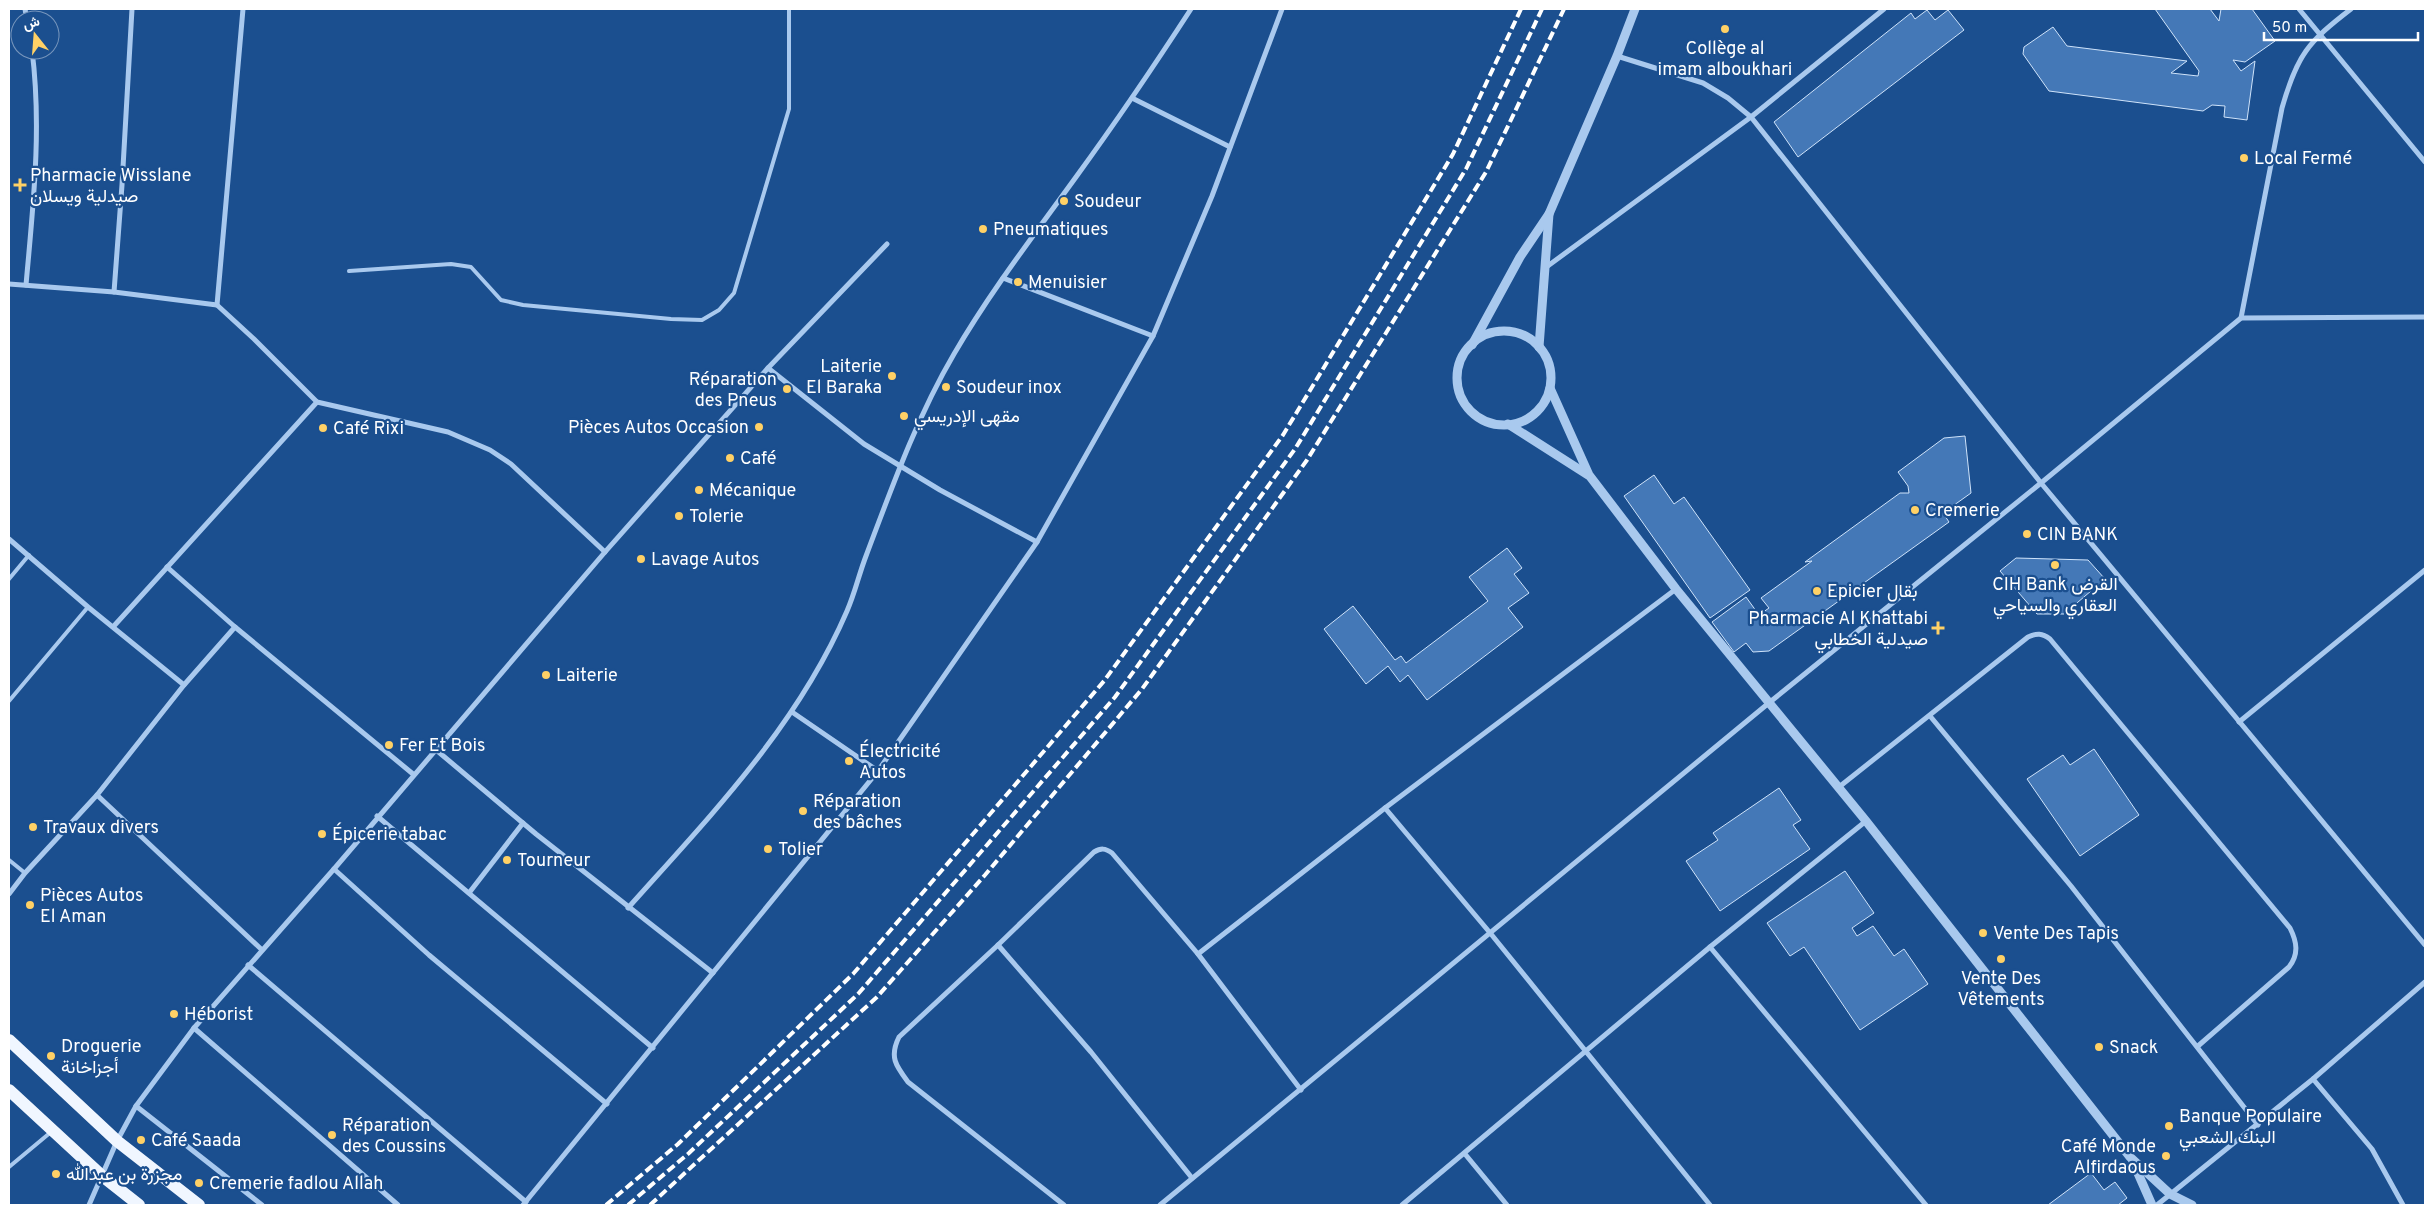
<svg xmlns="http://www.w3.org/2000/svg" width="2434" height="1214" font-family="Overpass,Vazirmatn,sans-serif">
<rect width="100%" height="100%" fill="#1b4f8f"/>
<g fill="#4478b7" stroke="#cfe3fa">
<polygon points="2155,9 2210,9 2219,21 2221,9 2252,9 2275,41 2245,62 2233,60 2241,71 2255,61 2247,120 2224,117 2225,106 2212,105 2203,111 2049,91 2023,54 2024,47 2053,27 2067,46 2187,61 2171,73 2198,76 2199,71"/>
<polygon points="1927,10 1935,20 1948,10 1964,30 1798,157 1774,122 1911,13 1915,19"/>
<polygon points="1965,436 1971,493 1943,513 1949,522 1769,651 1753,652 1746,643 1734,652 1712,622 1746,597 1759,615 1769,608 1761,598 1812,561 1805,562 1900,493 1909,493 1908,486 1898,472 1944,438"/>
<polygon points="1654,475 1674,504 1684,497 1750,590 1710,618 1624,496"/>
<polygon points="1507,548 1522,568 1514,574 1529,593 1508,608 1523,627 1427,700 1408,675 1400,682 1388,666 1366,684 1324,629 1353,606 1395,660 1401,656 1406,663 1488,601 1469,577"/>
<polygon points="2016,558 2088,560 2105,579 2064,614 2037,614 2000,571"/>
<polygon points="2094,749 2139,815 2080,856 2027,779 2063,755 2070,765"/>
<polygon points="1779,788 1801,820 1793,825 1810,849 1720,911 1686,861 1718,840 1713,833"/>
<polygon points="1845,871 1874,913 1852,928 1857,936 1873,926 1894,956 1904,949 1928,984 1860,1030 1804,947 1790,956 1767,923"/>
<polygon points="2091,1173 2104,1190 2115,1182 2127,1198 2118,1205 2048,1205"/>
</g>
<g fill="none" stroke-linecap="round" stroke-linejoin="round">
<g stroke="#a9c9ee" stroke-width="4">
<polyline points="349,271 451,264 471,267 501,300 523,305 671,319 702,320 719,310 734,293 789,109 789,9"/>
<polyline points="9,579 29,555"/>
<polyline points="9,701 88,607"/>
<polyline points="9,860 25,873"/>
<polyline points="9,1167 51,1132"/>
</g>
<g stroke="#a9c9ee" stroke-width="5">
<polyline points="25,9 27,20"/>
<polyline points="2299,9 2425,162"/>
<polyline points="1617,56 1703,83 1728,98 1751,117 2041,483 2425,945"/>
<polyline points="1132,98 1230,147"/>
<polyline points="1545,268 1751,117 1884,9"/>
<polyline points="1003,278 1153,336"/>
<polyline points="9,284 114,292 217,305 254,339 317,402 448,432 490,450 511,464 605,552"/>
<path d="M 26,285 C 33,206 42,129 32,50"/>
<polyline points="114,292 122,185 132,9"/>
<polyline points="217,305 243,9"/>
<path d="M 2241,318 L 2282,108 C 2297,55 2308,42 2351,9"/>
<polyline points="768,368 864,444 940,490 1037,542"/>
<polyline points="9,539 88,607 184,685"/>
<polyline points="167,567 235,627 413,774"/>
<polyline points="113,627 317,402"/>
<polyline points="792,712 878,771"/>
<polyline points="1930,716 2071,886 2258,1125"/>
<polyline points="2239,722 2425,570"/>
<polyline points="435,749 536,834 713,973"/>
<path d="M 1839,787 L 2028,637 C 2037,633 2042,633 2050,639 L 2290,928 C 2297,942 2299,954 2289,967 L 2198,1046"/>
<polyline points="97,795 261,949"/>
<polyline points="1385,808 1491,934 1710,1205"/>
<polyline points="377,816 653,1048"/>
<polyline points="334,869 429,955 607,1104"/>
<polyline points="469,893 523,823"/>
<polyline points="9,894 25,873 97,795 184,685 235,627"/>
<path d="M 628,908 C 710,816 797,727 847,611 C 855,593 859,574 866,556 C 892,487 917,417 954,354 C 990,292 1034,235 1076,177 C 1116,122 1154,66 1191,9"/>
<polyline points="998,945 1091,1052 1192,1178"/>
<polyline points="1710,947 1926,1205"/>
<polyline points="1198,954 1385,808 1676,589"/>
<polyline points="248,965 526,1202"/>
<polyline points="194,1028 398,1205"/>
<polyline points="2313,1079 2372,1149 2403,1205"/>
<polyline points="136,1106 262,1205"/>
<polyline points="1465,1154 1507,1205"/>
<polyline points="89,1205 117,1141 136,1106 194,1028 334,869 605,552 768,368 887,244"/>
<polyline points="523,1205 878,771 1037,542 1153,336 1212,196 1282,9"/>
<path d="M 1064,1205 L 908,1082 C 896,1066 889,1057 899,1037 L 998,945 L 1094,852 C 1101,848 1105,848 1112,853 L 1198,954 L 1301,1090"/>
<polyline points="1160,1205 1770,702 2041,483 2241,318 2425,317"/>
<polyline points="1402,1205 1710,947 1866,821"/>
<polyline points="2157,1205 2313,1079 2425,982"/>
</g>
<g stroke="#a9c9ee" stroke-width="9">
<circle cx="1504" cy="378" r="47"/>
<polyline points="1472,345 1520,257 1549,214 1617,56 1635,9"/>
<polyline points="1539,347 1549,214"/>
<polyline points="1550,388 1589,475 1676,589 1866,821 2130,1157 2170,1194 2192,1205"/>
<polyline points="1508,424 1588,475"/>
<polyline points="2133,1162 2152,1205"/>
</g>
<g stroke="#f0f6ff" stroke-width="12">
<polyline points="9,1040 117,1141 199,1205"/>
<polyline points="9,1090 101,1175 139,1205"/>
</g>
<g stroke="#fff" stroke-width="4" stroke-dasharray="9 4" stroke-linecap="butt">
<polyline points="606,1205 678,1144 853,974 1104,681 1283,435 1453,154 1521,9"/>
<polyline points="628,1205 689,1153 858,994 1115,697 1295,449 1466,169 1542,9"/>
<polyline points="650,1205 877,997 985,875 1142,689 1307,460 1486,172 1564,9"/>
</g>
</g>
<g fill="#ffd166" stroke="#1b4f8f" stroke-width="2">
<circle cx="1725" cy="29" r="5"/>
<circle cx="2244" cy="158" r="5"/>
<path d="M17.5 177.5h5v5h5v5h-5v5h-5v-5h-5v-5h5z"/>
<circle cx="1064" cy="201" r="5"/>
<circle cx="983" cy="229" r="5"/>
<circle cx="1018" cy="282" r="5"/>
<circle cx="892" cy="376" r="5"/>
<circle cx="946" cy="387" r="5"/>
<circle cx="787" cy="389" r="5"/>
<circle cx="904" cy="416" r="5"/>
<circle cx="759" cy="427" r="5"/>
<circle cx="323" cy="428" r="5"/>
<circle cx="730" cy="458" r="5"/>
<circle cx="699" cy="490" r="5"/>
<circle cx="1915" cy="510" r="5"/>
<circle cx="679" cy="516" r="5"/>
<circle cx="2027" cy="534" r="5"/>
<circle cx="641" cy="559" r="5"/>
<circle cx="2055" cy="565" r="5"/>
<circle cx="1817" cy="591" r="5"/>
<path d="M1935.5 620.5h5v5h5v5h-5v5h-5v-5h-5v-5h5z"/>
<circle cx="546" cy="675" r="5"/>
<circle cx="389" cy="745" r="5"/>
<circle cx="849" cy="761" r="5"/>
<circle cx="803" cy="811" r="5"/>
<circle cx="33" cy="827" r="5"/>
<circle cx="322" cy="834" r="5"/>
<circle cx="768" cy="849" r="5"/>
<circle cx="507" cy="860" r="5"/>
<circle cx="30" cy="905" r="5"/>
<circle cx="1983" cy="933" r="5"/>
<circle cx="2001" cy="959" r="5"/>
<circle cx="174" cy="1014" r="5"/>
<circle cx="2099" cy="1047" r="5"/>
<circle cx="51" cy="1056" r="5"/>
<circle cx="2169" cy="1126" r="5"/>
<circle cx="332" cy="1135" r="5"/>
<circle cx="141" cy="1140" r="5"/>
<circle cx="2166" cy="1156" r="5"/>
<circle cx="56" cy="1174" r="5"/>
<circle cx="199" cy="1183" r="5"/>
</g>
<g text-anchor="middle" stroke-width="4.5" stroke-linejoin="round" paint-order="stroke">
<g font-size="18" fill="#fff" stroke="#1b4f8f" text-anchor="start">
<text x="1725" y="54" text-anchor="middle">Collège al<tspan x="1725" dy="21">imam alboukhari</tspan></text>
<text x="2254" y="164">Local Fermé</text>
<text x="30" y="181">Pharmacie Wisslane<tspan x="30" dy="21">صيدلية ويسلان</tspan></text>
<text x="1074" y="207">Soudeur</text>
<text x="993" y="235">Pneumatiques</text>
<text x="1028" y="288">Menuisier</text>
<text x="882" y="372" text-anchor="end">Laiterie<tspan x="882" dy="21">El Baraka</tspan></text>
<text x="777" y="385" text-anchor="end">Réparation<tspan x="777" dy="21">des Pneus</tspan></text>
<text x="956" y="393">Soudeur inox</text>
<text x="914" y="422">مقهى الإدريسي</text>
<text x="749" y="433" text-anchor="end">Pièces Autos Occasion</text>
<text x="333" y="434">Café Rixi</text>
<text x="740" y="464">Café</text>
<text x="709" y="496">Mécanique</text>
<text x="1925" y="516">Cremerie</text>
<text x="689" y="522">Tolerie</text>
<text x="2037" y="540">CIN BANK</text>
<text x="651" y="565">Lavage Autos</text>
<text x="2055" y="590" text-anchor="middle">CIH Bank القرض<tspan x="2055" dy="21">العقاري والسياحي</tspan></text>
<text x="1827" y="597">Epicier بقال</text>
<text x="1928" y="624" text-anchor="end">Pharmacie Al Khattabi<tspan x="1928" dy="21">صيدلية الخطابي</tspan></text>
<text x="556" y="681">Laiterie</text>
<text x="399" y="751">Fer Et Bois</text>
<text x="859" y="757">Électricité<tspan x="859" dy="21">Autos</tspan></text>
<text x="813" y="807">Réparation<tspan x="813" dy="21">des bâches</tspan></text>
<text x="43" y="833">Travaux divers</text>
<text x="332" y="840">Épicerie tabac</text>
<text x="778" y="855">Tolier</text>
<text x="517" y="866">Tourneur</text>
<text x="40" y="901">Pièces Autos<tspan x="40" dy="21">El Aman</tspan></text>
<text x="1993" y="939">Vente Des Tapis</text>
<text x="2001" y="984" text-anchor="middle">Vente Des<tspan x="2001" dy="21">Vêtements</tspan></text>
<text x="184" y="1020">Héborist</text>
<text x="61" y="1052">Droguerie<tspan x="61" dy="21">أجزاخانة</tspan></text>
<text x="2109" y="1053">Snack</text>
<text x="2179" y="1122">Banque Populaire<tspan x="2179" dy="21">البنك الشعبي</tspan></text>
<text x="342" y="1131">Réparation<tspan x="342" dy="21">des Coussins</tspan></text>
<text x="151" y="1146">Café Saada</text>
<text x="2156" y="1152" text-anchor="end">Café Monde<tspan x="2156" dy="21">Alfirdaous</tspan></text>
<text x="66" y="1180">مجزرة بن عبدالله</text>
<text x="209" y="1189">Cremerie fadlou Allah</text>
</g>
</g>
<rect width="2434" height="1214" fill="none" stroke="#ffffff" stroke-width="20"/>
<g transform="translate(35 35) rotate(343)"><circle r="24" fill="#1b4f8f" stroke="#7695bc"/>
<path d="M0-4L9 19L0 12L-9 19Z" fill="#ffd166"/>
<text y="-8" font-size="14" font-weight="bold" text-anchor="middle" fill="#ffffff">ش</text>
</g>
<path d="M2264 32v8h154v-8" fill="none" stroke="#ffffff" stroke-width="2.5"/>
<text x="2272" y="32" font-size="15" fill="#ffffff" stroke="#1b4f8f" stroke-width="4" paint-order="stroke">50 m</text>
</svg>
